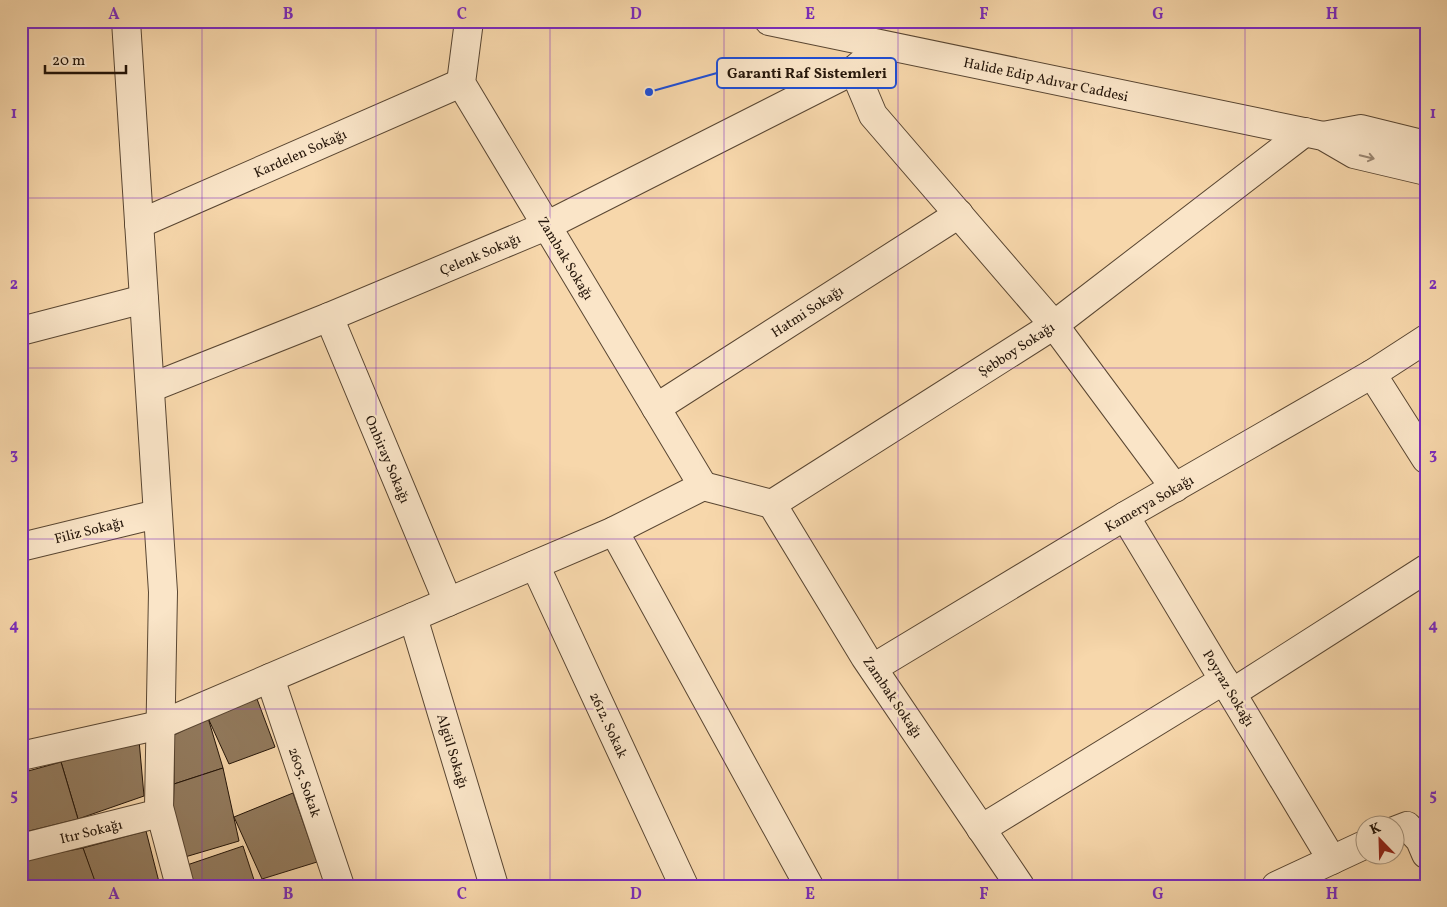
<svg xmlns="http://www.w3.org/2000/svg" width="1447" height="907" font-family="Vollkorn,serif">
<rect width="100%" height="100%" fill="#f7d7ab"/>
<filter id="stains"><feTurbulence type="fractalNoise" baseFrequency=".004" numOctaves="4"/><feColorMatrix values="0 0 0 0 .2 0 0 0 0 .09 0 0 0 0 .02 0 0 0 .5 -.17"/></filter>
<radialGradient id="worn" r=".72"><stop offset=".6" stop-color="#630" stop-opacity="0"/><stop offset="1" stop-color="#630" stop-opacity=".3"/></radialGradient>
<g fill="#927a5d" stroke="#241509">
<polygon points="257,699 275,747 229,764 208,718"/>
<polygon points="208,718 223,768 174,784 174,735"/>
<polygon points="139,740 144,796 78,819 61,762"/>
<polygon points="61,762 78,819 21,833 21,773"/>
<polygon points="223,768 239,841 185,857 173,825 174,784"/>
<polygon points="293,793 317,862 262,879 234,817"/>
<polygon points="146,831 160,886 96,886 83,848"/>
<polygon points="243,846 256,886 192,886 187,865"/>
<polygon points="83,848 96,884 91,886 29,886 21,860"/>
</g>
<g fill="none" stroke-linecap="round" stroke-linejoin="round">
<defs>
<g id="minor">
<polyline points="126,21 163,592 159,807 180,886"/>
<polyline points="469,21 461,83 703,486"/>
<polyline points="769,21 1323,136 1354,154 1426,171"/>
<polyline points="867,59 854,70 873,115 1054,325 1175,488"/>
<polyline points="1323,136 1361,129 1426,145"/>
<polyline points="139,224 461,83"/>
<polyline points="329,317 448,602"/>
<polyline points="21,331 144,299"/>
<polyline points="1372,374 1426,459"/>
<polyline points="150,388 329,317 546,226 854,70"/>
<polyline points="656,408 959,214"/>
<polyline points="703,486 772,504 1054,325 1305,132"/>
<polyline points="772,504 865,657 1020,886"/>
<polyline points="1125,516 1332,860"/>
<polyline points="614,531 809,886"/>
<polyline points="21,547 157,514"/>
<polyline points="535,565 684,886"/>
<polyline points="413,617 494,886"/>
<polyline points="873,668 1125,516 1372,374 1426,339"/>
<polyline points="270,678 340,886"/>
<polyline points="1232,693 1426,569"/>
<polyline points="21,756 160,725 614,531 703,486"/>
<polyline points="981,829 1224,680"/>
<polyline points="1394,831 1407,826 1420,840 1426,854"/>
<polyline points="21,848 160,813"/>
<polyline points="1276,886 1364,845"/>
</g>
</defs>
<use href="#minor" stroke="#594632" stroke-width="30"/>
<use href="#minor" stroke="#fae5c8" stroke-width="28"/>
</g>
<defs><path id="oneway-shaft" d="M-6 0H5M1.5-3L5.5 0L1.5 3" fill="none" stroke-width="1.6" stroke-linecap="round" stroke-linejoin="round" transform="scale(1.25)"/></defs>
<use stroke="#9a8772" href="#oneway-shaft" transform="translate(1367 157) rotate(14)"/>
<path fill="none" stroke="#7b2cbf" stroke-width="1" stroke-opacity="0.55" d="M 202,21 L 202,886M 376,21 L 376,886M 550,21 L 550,886M 724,21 L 724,886M 898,21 L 898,886M 1072,21 L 1072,886M 1245,21 L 1245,886M 21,198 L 1426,198M 21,368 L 1426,368M 21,539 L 1426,539M 21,709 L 1426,709"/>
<g text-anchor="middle" stroke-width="5" stroke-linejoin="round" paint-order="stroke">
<g font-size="14" fill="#241509" stroke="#fae5c8">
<text transform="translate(1046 79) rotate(12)" y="5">Halide Edip Adıvar Caddesi</text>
<text transform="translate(300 153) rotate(-24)" y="5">Kardelen Sokağı</text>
<text transform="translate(480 254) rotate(-23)" y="5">Çelenk Sokağı</text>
<text transform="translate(566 258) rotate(59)" y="5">Zambak Sokağı</text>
<text transform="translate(807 311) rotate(-33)" y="5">Hatmi Sokağı</text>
<text transform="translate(1016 349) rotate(-33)" y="5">Şebboy Sokağı</text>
<text transform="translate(388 459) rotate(67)" y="5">Onbiray Sokağı</text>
<text transform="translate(1149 503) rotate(-30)" y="5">Kamerya Sokağı</text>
<text transform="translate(89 530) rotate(-14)" y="5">Filiz Sokağı</text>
<text transform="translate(1229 688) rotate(59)" y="5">Poyraz Sokağı</text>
<text transform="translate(893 697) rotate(56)" y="5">Zambak Sokağı</text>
<text transform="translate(609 725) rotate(65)" y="5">2612. Sokak</text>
<text transform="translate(453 751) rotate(73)" y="5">Algül Sokağı</text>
<text transform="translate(305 782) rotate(71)" y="5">2605. Sokak</text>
<text transform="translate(91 831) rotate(-14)" y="5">Itır Sokağı</text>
</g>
</g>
<path fill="none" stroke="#1d4ed8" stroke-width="2" d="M649 92L717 73"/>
<circle fill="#1d4ed8" stroke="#fae5c8" stroke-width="2" cx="649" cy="92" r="5"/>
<rect fill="#fae5c8" stroke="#1d4ed8" stroke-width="2" x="717" y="58" width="179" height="30" rx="5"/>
<g font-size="15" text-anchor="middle" font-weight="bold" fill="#241509">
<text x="807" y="78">Garanti Raf Sistemleri</text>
</g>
<rect width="1447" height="907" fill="none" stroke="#f7d7ab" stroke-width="55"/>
<g transform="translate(1380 840) rotate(337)"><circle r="24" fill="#fae5c8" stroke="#a4927c"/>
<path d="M0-4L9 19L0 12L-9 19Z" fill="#8f2418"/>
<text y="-8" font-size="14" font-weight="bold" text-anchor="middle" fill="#241509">K</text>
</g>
<path d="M45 65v8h81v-8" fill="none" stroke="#241509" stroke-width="2.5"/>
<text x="52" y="65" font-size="15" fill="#241509" stroke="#fae5c8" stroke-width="4" paint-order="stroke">20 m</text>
<rect x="28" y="28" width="1392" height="852" fill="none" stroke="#7b2cbf" stroke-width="2"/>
<g font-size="16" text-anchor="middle" font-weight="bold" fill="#7b2cbf">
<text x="114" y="19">A</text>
<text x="288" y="19">B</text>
<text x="462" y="19">C</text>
<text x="636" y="19">D</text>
<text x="810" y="19">E</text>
<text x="984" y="19">F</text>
<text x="1158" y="19">G</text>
<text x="1332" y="19">H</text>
<text x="14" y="118">1</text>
<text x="1433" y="118">1</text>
<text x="14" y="289">2</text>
<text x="1433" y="289">2</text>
<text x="14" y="459">3</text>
<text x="1433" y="459">3</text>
<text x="14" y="630">4</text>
<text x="1433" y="630">4</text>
<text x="14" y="800">5</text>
<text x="1433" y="800">5</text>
<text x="114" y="899">A</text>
<text x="288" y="899">B</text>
<text x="462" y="899">C</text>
<text x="636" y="899">D</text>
<text x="810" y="899">E</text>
<text x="984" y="899">F</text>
<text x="1158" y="899">G</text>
<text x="1332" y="899">H</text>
</g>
<rect width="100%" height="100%" filter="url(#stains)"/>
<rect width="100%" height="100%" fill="url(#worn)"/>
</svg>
